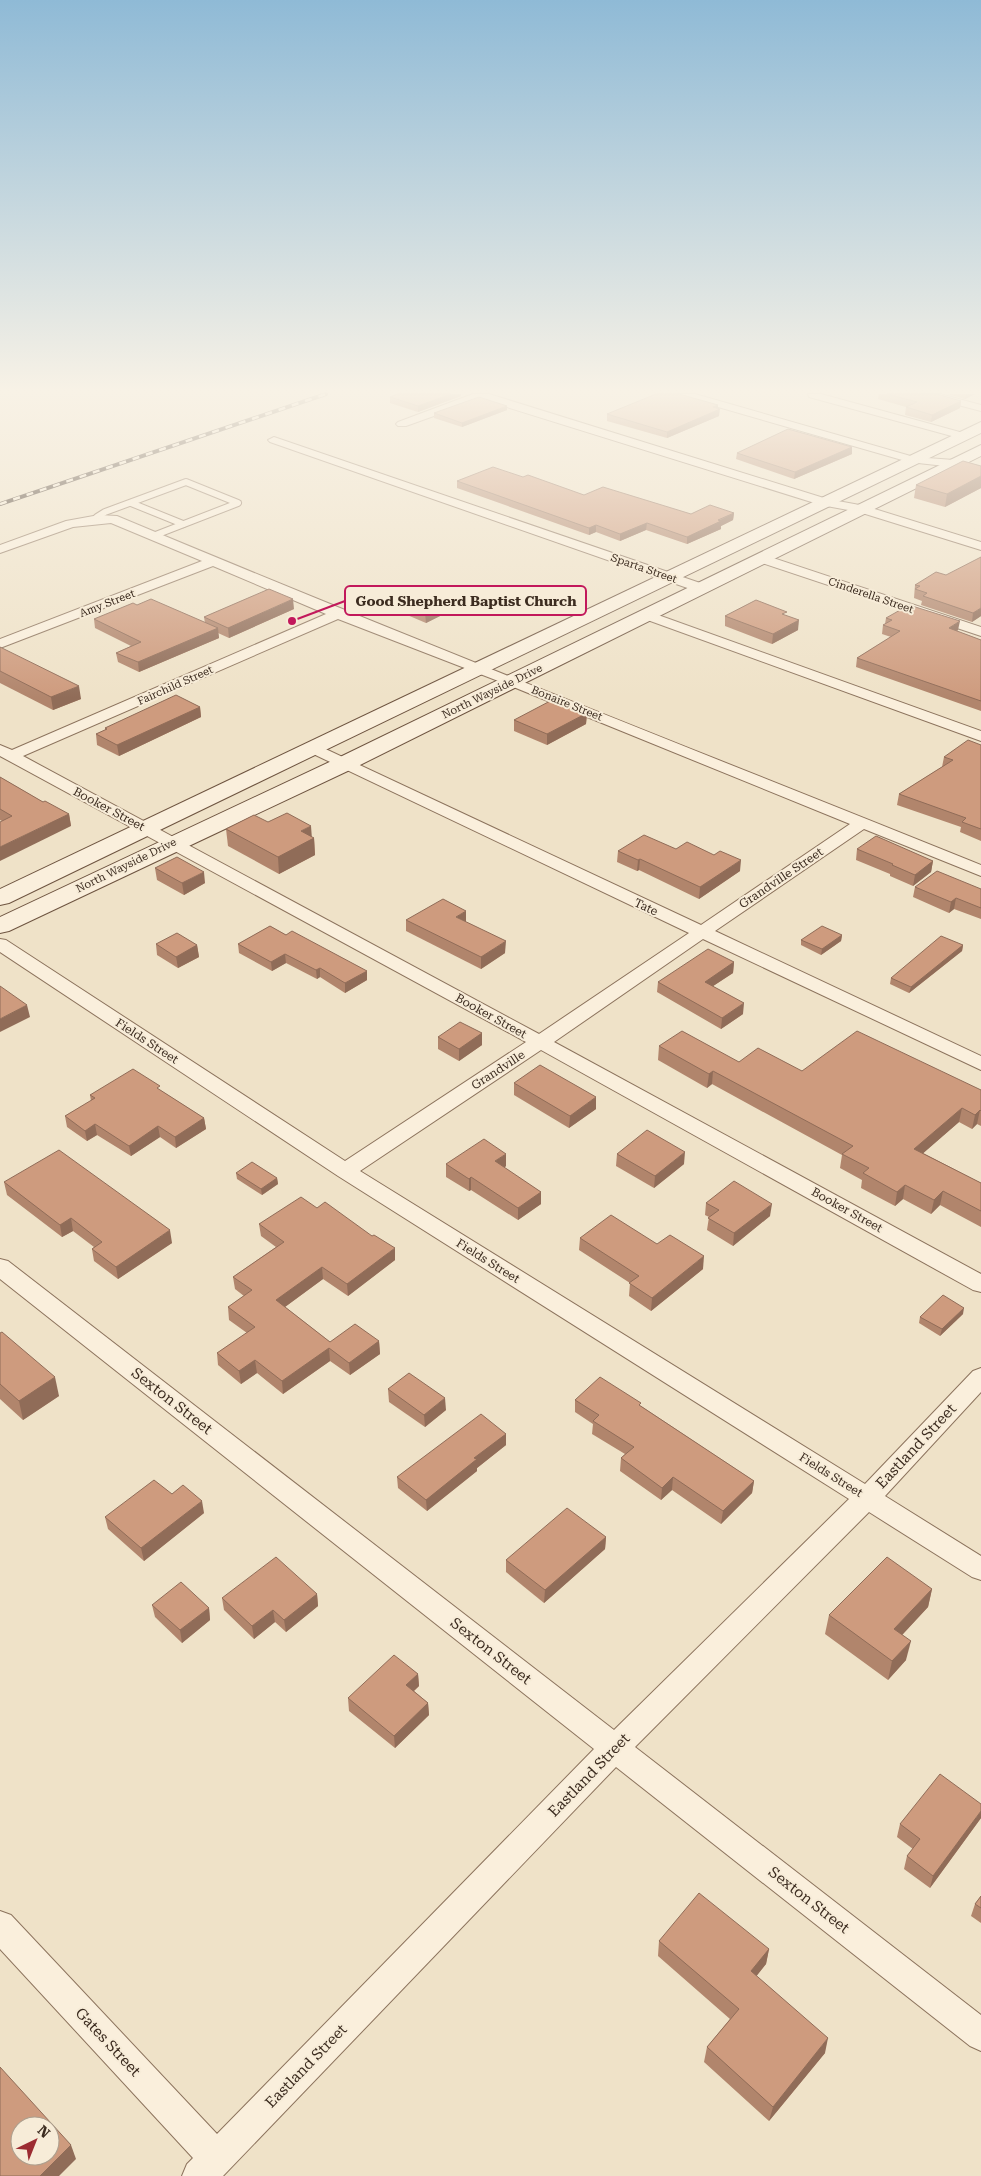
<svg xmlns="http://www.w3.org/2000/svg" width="981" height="2176" font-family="'Roboto Serif',serif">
<rect width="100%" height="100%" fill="#efe2c8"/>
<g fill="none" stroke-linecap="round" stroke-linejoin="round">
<defs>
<g id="service">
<polyline points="131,503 183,524"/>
<polyline points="97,517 105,512 186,482 238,503 153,536"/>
</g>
<g id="minor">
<polygon points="473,394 489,394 827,499 865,506 981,542 981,550 859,512 821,505 481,399 406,426 398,426 396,424 398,422"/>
<polygon points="679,394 695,394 914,457 954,460 981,467 981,475 954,467 909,462 680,396"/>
<polygon points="808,394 821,394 967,434 969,436 967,438 959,438 809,397"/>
<polygon points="923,394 940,394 981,405 981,411 924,396"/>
<polygon points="274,437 706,585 708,588 701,592 696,591 270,442 268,440"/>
<path d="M 99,515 L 117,516 C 403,636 693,749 981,865 L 981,876 L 864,829 L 715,931 L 981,1056 L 981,1070 L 703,939 L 554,1042 L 981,1274 L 981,1292 L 973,1290 L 541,1050 L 360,1171 L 865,1484 L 973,1371 L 981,1368 L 981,1392 L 885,1496 L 981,1556 L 981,1580 L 972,1577 L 869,1512 L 635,1747 L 981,2015 L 981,2051 L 970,2046 L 616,1767 L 223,2176 L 182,2176 L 187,2164 L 193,2158 L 0,1949 L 0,1911 L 11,1915 L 217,2134 L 594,1749 L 0,1279 L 0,1259 L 8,1261 L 614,1730 L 849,1499 L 338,1176 L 0,952 L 0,939 L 6,940 L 345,1161 L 526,1042 L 0,756 L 0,745 L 12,750 L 326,614 L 213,566 L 0,648 L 0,639 L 202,561 L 111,523 L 73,527 L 0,553 L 0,545 L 66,521 ZM 338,619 L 506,684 L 850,824 L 701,925 L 317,745 L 307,745 L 304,748 L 307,751 L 689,933 L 539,1034 L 23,756 Z"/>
<polygon points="761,554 981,627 981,636 756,561 754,558"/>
<polygon points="647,611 981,731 981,741 642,618 640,615 642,612"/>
</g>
<g id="secondary">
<polygon points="981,422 981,433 9,903 0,905 0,889"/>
<polygon points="981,445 981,456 354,768 9,931 0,933 0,917 338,758"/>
</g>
</defs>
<use href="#service" stroke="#8c735d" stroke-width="8"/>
<use href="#minor" stroke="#8c735d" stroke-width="2"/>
<use href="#secondary" stroke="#6e5440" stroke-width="2"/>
<use href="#service" stroke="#faefdc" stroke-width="6"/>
<use href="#minor" fill="#faefdc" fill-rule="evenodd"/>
<use href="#secondary" fill="#faefdc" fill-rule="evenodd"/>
<defs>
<polyline id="rail" points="0,504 326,394"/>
</defs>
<use href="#rail" stroke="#3c2c20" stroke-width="4"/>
<use href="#rail" stroke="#f7ecd8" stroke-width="2.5" stroke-dasharray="7" stroke-linecap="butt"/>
</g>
<g fill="#b1856c">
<polygon points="398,394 461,394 461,396 418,412 390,403 390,397"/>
<polygon points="879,394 937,394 961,401 960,408 931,422 905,415 906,407 878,399"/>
<polygon points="947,394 975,394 965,399"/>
<polygon points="718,408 719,416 667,438 607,421 607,414"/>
<polygon points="507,410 462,427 434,418 434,413"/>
<polygon points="852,447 852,454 794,479 736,459 737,453"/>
<polygon points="981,466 981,488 945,507 914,498 916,485"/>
<polygon points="523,477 584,495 691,514 734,513 733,520 721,526 721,529 687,544 646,530 620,541 596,532 589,535 457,488 457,481"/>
<polygon points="946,575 981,616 972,622 921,605 922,601 914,598 915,585"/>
<polygon points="386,596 448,612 426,623 386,606"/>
<polygon points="137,605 205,623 204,617 294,609 229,638 218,633 219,638 139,672 118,662 116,653 131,646 95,628 94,619"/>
<polygon points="725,616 786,616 798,630 772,644 725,626"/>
<polygon points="886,618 958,630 957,631 981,640 981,711 856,667 857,658 891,637 882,634 883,625 885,624"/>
<polygon points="0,647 81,699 53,710 0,683"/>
<polygon points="200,707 201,717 119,756 97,745 96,734 105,730 105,728"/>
<polygon points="587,713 586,724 547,745 514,731 514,720"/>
<polygon points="981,745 981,841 960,832 961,827 897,805 899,794 942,767 944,757"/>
<polygon points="0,777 43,802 69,814 71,826 2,821 0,820"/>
<polygon points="268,822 314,838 315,855 279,874 228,846 226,829"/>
<polygon points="676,849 740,871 699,899 639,870 637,871 617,862 618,851"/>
<polygon points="857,849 933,861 931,872 913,886 890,876 890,874 856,860"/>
<polygon points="155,868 205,883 184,895 157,880"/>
<polygon points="915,887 981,889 981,919 954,909 949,913 913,897"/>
<polygon points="406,920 505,953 481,969 406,931"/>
<polygon points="270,926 367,980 345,993 320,977 317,979 286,963 272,971 239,953 238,944"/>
<polygon points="842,935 841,941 821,955 801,945 801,940"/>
<polygon points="156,944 197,945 199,957 178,968 157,955"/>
<polygon points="963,945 962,951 909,993 890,984 891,978"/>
<polygon points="734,962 733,973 713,986 743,1014 721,1029 657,992 658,982"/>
<polygon points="482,1033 482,1045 459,1061 438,1049 438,1037"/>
<polygon points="659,1046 739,1062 802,1071 981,1090 981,1126 977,1124 972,1129 959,1122 923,1153 981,1183 981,1227 940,1205 931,1214 903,1199 895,1206 861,1188 862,1180 840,1168 842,1155 712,1084 707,1088 658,1060"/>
<polygon points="514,1083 596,1109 569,1128 514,1095"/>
<polygon points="160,1090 204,1118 206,1129 176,1148 160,1137 131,1156 97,1135 87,1141 67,1127 65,1116 91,1101 90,1095"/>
<polygon points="617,1154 684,1164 654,1188 616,1166"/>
<polygon points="446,1164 506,1166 504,1168 541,1192 541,1204 518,1220 471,1190 469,1191 446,1177"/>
<polygon points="236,1173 277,1178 278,1184 262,1195 237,1179"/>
<polygon points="4,1182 172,1243 118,1279 94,1261 92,1249 94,1247 73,1231 62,1237 7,1195"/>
<polygon points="706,1203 770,1216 733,1246 707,1230 709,1217 705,1215"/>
<polygon points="317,1208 395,1260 348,1296 323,1279 285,1307 330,1342 379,1341 380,1354 350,1375 330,1361 283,1394 257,1373 241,1384 218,1365 217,1353 247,1333 229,1320 228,1307 244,1296 235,1289 233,1277 276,1247 261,1236 259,1224"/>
<polygon points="580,1238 657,1244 703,1269 651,1311 629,1296 630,1283 579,1250"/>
<polygon points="963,1314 940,1336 919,1323 920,1317"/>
<polygon points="0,1333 59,1396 23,1420 0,1399"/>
<polygon points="388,1389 446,1410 425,1427 389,1402"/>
<polygon points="575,1400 641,1406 754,1481 752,1493 721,1524 672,1490 661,1500 620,1471 621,1458 625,1454 592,1434 593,1424 575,1412"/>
<polygon points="506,1434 506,1445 477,1468 477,1471 427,1511 398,1488 397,1477"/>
<polygon points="172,1494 204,1513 144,1561 108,1529 105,1517"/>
<polygon points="606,1537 605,1549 544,1603 506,1572 506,1560"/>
<polygon points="932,1589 928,1607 902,1635 906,1660 888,1680 825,1634 829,1615"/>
<polygon points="317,1594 318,1606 286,1632 275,1622 254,1639 224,1610 222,1598"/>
<polygon points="152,1605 209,1608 210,1620 182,1643 155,1617"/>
<polygon points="418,1674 419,1686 414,1691 428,1703 429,1715 395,1748 349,1711 348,1698"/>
<polygon points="981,1818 930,1888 904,1869 907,1856 913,1849 897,1837 900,1824"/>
<polygon points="981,1896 981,1923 971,1916 975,1904"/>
<polygon points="659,1941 769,1949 766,1964 756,1976 825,2053 769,2121 704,2062 707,2047 730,2019 658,1956"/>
</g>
<g fill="#906c58">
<polygon points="451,394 461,394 461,396 418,412 418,406"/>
<polygon points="966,394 975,394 965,399"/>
<polygon points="961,401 960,408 931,422 932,415"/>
<polygon points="718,405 718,410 720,409 719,416 667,438 667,432"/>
<polygon points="507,406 507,410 462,427 462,423"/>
<polygon points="852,447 852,454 794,479 795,472"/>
<polygon points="981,476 981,488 945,507 947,494"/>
<polygon points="734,513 733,520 721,526 721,529 687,544 687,537"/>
<polygon points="647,523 646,530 620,541 620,534"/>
<polygon points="596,525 596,532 589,535 589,528"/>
<polygon points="293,599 294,609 229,638 228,628"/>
<polygon points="448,602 448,612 426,623 425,613"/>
<polygon points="981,608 981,616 972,622 973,613"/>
<polygon points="799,620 798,630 772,644 773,634"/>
<polygon points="960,621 958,630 948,637 949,628"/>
<polygon points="218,628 219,638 139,672 138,662"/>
<polygon points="79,686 81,699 53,710 51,697"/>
<polygon points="200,707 201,717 119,756 117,745"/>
<polygon points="587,713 586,724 547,745 547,734"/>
<polygon points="69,814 71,826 0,861 0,847"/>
<polygon points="311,826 312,839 314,838 315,855 279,874 278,857 301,831"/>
<polygon points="640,859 639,870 637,871 638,860"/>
<polygon points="741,860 740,871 699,899 700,887"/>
<polygon points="933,861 931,872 913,886 915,875"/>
<polygon points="204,872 205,883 184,895 182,883"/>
<polygon points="956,898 954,909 949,913 951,902"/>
<polygon points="466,911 466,922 456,917"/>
<polygon points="842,935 841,941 821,955 822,949"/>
<polygon points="506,941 505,953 481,969 481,957"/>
<polygon points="197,945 199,957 178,968 176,957"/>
<polygon points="963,945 962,951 909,993 911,987"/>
<polygon points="285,954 286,963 272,971 271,962"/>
<polygon points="734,962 733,973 704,992 705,982"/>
<polygon points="320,968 320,977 317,979 316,970"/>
<polygon points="367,971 367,980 345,993 345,983"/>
<polygon points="744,1003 743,1014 721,1029 722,1018"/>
<polygon points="27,1005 30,1017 0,1032 0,1019"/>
<polygon points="482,1033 482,1045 459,1061 459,1049"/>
<polygon points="713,1071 712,1084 707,1088 709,1074"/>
<polygon points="596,1097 596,1109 569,1128 570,1116"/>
<polygon points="962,1108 959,1122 912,1163 914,1149"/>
<polygon points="980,1110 977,1124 972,1129 975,1115"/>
<polygon points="204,1118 206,1129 176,1148 175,1137"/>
<polygon points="95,1124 97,1135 87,1141 85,1131"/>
<polygon points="158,1126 160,1137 131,1156 129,1146"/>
<polygon points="685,1152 684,1164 654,1188 655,1176"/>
<polygon points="506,1154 506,1166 495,1174 495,1161"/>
<polygon points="471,1177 471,1190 469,1191 469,1179"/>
<polygon points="277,1178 278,1184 262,1195 261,1189"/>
<polygon points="905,1185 903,1199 895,1206 897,1192"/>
<polygon points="943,1191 940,1205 931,1214 934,1200"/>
<polygon points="541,1192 541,1204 518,1220 518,1208"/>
<polygon points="772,1204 770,1216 733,1246 734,1233"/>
<polygon points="71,1218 73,1231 62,1237 60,1225"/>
<polygon points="170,1230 172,1243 118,1279 116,1267"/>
<polygon points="395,1248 395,1260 348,1296 347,1284"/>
<polygon points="704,1256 703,1269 651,1311 652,1298"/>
<polygon points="322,1267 323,1279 278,1312 276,1300"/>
<polygon points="964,1308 963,1314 940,1336 942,1329"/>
<polygon points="379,1341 380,1354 350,1375 349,1363"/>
<polygon points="329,1348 330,1361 283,1394 282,1381"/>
<polygon points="255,1360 257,1373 241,1384 239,1371"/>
<polygon points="55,1377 59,1396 23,1420 19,1401"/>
<polygon points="445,1398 446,1410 425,1427 424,1415"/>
<polygon points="506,1434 506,1445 477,1468 477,1471 427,1511 426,1500 474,1458"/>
<polygon points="673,1477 672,1490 661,1500 662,1488"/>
<polygon points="754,1481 752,1493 721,1524 723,1511"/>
<polygon points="202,1501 204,1513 144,1561 141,1548"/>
<polygon points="606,1537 605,1549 544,1603 545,1590"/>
<polygon points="932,1589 928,1607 890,1648 894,1629"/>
<polygon points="317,1594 318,1606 286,1632 284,1620"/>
<polygon points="209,1608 210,1620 182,1643 180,1630"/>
<polygon points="273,1610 275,1622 254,1639 252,1626"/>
<polygon points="911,1641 906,1660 888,1680 892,1661"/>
<polygon points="418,1674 419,1686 407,1697 406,1685"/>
<polygon points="428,1703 429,1715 395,1748 394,1736"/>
<polygon points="981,1811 981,1818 930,1888 933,1876"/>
<polygon points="769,1949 766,1964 748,1987 751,1971"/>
<polygon points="828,2038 825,2053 769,2121 773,2107"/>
<polygon points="71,2145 76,2159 59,2176 40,2176"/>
</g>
<g fill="#ce9b7e" stroke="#906c58" fill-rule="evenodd">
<polygon points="398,394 451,394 418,406 390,397"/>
<polygon points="656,394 679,394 718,405 713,407 720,409 667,432 607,414"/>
<polygon points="887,394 937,394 961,401 932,415 906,407 917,402"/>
<polygon points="479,397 507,406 462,423 434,413"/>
<polygon points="788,429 852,447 795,472 737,453"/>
<polygon points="963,461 981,466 981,476 947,494 916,485"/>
<polygon points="493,467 523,477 528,475 584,495 603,487 691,514 710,505 734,513 718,520 721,521 687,537 647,523 620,534 596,525 589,528 457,481"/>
<polygon points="981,557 981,608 973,613 923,596 927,593 915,589 920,586 915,585 936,572 946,575"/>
<polygon points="410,586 448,602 425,613 386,596"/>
<polygon points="269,589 293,599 228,628 204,617"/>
<polygon points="151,599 218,628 138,662 116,653 141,642 94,619 133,603 137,605"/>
<polygon points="756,600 787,612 782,614 799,620 773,634 725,616"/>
<polygon points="909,605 960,621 949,628 981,640 981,701 857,658 900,631 883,625 892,620 886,618"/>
<polygon points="0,647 79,686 51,697 0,671"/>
<polygon points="176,695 200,707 117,745 96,734 107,729 105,728"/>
<polygon points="554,699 587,713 547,734 514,720"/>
<polygon points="968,740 981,745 981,829 962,822 966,818 899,794 953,760 944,757"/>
<polygon points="0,777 43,802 45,801 69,814 0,847 0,822 12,816 0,809"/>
<polygon points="287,813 311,826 301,831 314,838 278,857 226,829 254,815 268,822"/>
<polygon points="644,835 676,849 687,842 714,855 720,851 741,860 700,887 640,859 638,860 618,851"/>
<polygon points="876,836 933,861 915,875 892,865 893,864 857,849"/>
<polygon points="177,857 204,872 182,883 155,868"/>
<polygon points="937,871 981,889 981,908 956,898 951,902 915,887"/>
<polygon points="443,899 466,911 456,917 506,941 481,957 406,920"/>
<polygon points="270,926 286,935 292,931 367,971 345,983 320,968 316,970 285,954 271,962 238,944"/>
<polygon points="822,926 842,935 822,949 801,940"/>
<polygon points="177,933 197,945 176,957 156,944"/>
<polygon points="941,936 963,945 911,987 891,978"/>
<polygon points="708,949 734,962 705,982 744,1003 722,1018 658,982"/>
<polygon points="0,986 27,1005 0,1019"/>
<polygon points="460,1022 482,1033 459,1049 438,1037"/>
<polygon points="682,1031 739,1062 758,1048 802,1071 857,1031 981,1090 981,1111 980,1110 975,1115 962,1108 914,1149 981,1183 981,1211 943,1191 934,1200 905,1185 897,1192 863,1173 869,1168 842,1154 853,1146 713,1071 709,1074 659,1046"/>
<polygon points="540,1065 596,1097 570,1116 514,1083"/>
<polygon points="133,1069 160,1086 157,1088 204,1118 175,1137 158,1126 129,1146 95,1124 85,1131 65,1116 95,1098 90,1095"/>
<polygon points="647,1130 685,1152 655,1176 617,1154"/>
<polygon points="484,1139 506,1154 495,1161 541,1192 518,1208 471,1177 469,1179 446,1164"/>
<polygon points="59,1150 170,1230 116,1267 92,1249 102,1242 71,1218 60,1225 4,1182"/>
<polygon points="252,1162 277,1178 261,1189 236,1173"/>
<polygon points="734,1181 772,1204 734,1233 708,1218 719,1210 706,1203"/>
<polygon points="301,1197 317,1208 325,1202 372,1236 374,1235 395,1248 347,1284 322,1267 276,1300 330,1342 355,1324 379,1341 349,1363 329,1348 282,1381 255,1360 239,1371 217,1353 255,1327 228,1307 252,1290 233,1277 284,1242 259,1224"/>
<polygon points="611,1215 657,1244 670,1235 704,1256 652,1298 629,1283 639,1276 580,1238"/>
<polygon points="943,1295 964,1308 942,1329 920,1317"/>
<polygon points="2,1332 55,1377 19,1401 0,1384 0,1333"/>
<polygon points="409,1373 445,1398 424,1415 388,1389"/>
<polygon points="600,1377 641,1403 639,1405 754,1481 723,1511 673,1477 662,1488 621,1458 634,1447 593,1421 599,1415 575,1400"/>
<polygon points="481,1414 506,1434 474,1458 477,1459 426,1500 397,1477"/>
<polygon points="154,1480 172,1494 183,1485 202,1501 141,1548 105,1517"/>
<polygon points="567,1508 606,1537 545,1590 506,1560"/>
<polygon points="276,1557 317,1594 284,1620 273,1610 252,1626 222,1598"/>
<polygon points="887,1557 932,1589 894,1629 911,1641 892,1661 829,1615"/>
<polygon points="181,1582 209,1608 180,1630 152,1605"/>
<polygon points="394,1655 418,1674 406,1685 428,1703 394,1736 348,1698"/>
<polygon points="940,1774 981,1804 981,1811 933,1876 907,1856 920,1839 900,1824"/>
<polygon points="699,1893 769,1949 751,1971 828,2038 773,2107 707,2047 739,2009 659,1941"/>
<polygon points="981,1896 981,1908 975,1904"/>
<path d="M 0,2067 L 71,2145 L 40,2176 L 0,2176 ZM 20,2126 L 50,2126 L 50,2156 L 20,2156 Z"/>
</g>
<linearGradient id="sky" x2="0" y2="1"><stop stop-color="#8fbad6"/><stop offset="0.56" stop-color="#f8f2e6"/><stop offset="1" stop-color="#f8f2e6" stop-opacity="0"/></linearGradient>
<rect width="981" height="698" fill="url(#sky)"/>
<g text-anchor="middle" stroke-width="4" stroke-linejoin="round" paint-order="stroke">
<g font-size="11" fill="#3c2c20" stroke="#f7ecd8">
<text transform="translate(644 568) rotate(19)" y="4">Sparta Street</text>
<text transform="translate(871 595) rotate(19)" y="4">Cinderella Street</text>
<text transform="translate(107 603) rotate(-21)" y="4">Amy Street</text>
<text transform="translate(175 685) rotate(-24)" y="4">Fairchild Street</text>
<text transform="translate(492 691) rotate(-26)" y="4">North Wayside Drive</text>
<text transform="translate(567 703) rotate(22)" y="4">Bonaire Street</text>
<text transform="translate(126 865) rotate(-26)" y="4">North Wayside Drive</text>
</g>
<g font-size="12" fill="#3c2c20" stroke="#f7ecd8">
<text transform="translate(109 809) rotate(28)" y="4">Booker Street</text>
<text transform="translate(781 878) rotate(-34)" y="4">Grandville Street</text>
<text transform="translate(646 907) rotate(25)" y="4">Tate</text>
<text transform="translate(491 1016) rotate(29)" y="4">Booker Street</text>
<text transform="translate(147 1041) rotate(33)" y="4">Fields Street</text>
<text transform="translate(498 1070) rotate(-33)" y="4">Grandville</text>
<text transform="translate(847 1210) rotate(29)" y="4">Booker Street</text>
<text transform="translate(488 1261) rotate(32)" y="4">Fields Street</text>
<text transform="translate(831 1475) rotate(32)" y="4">Fields Street</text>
</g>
<g font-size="15" fill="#3c2c20" stroke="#f7ecd8">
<text transform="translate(172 1401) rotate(38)" y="5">Sexton Street</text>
<text transform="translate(916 1446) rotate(-47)" y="5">Eastland Street</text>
<text transform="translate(491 1651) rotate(38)" y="5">Sexton Street</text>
<text transform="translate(589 1775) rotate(-46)" y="5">Eastland Street</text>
<text transform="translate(809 1900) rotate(38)" y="5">Sexton Street</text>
<text transform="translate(108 2042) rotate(47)" y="5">Gates Street</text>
<text transform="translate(306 2066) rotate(-46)" y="5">Eastland Street</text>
</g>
</g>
<path fill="none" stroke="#c2185b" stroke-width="2" d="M292 621L345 601"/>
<circle fill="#c2185b" stroke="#f7ecd8" stroke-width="2" cx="292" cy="621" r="5"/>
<rect fill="#f7ecd8" stroke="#c2185b" stroke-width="2" x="345" y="586" width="241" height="29" rx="5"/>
<g font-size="14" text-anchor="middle" font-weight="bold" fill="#3c2c20">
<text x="466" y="606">Good Shepherd Baptist Church</text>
</g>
<g transform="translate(35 2141) rotate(43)"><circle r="24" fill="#f7ecd8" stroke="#ac9f8e"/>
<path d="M0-4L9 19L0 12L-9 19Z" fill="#9c2c32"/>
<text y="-8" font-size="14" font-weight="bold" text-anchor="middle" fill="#3c2c20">N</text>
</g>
</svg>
